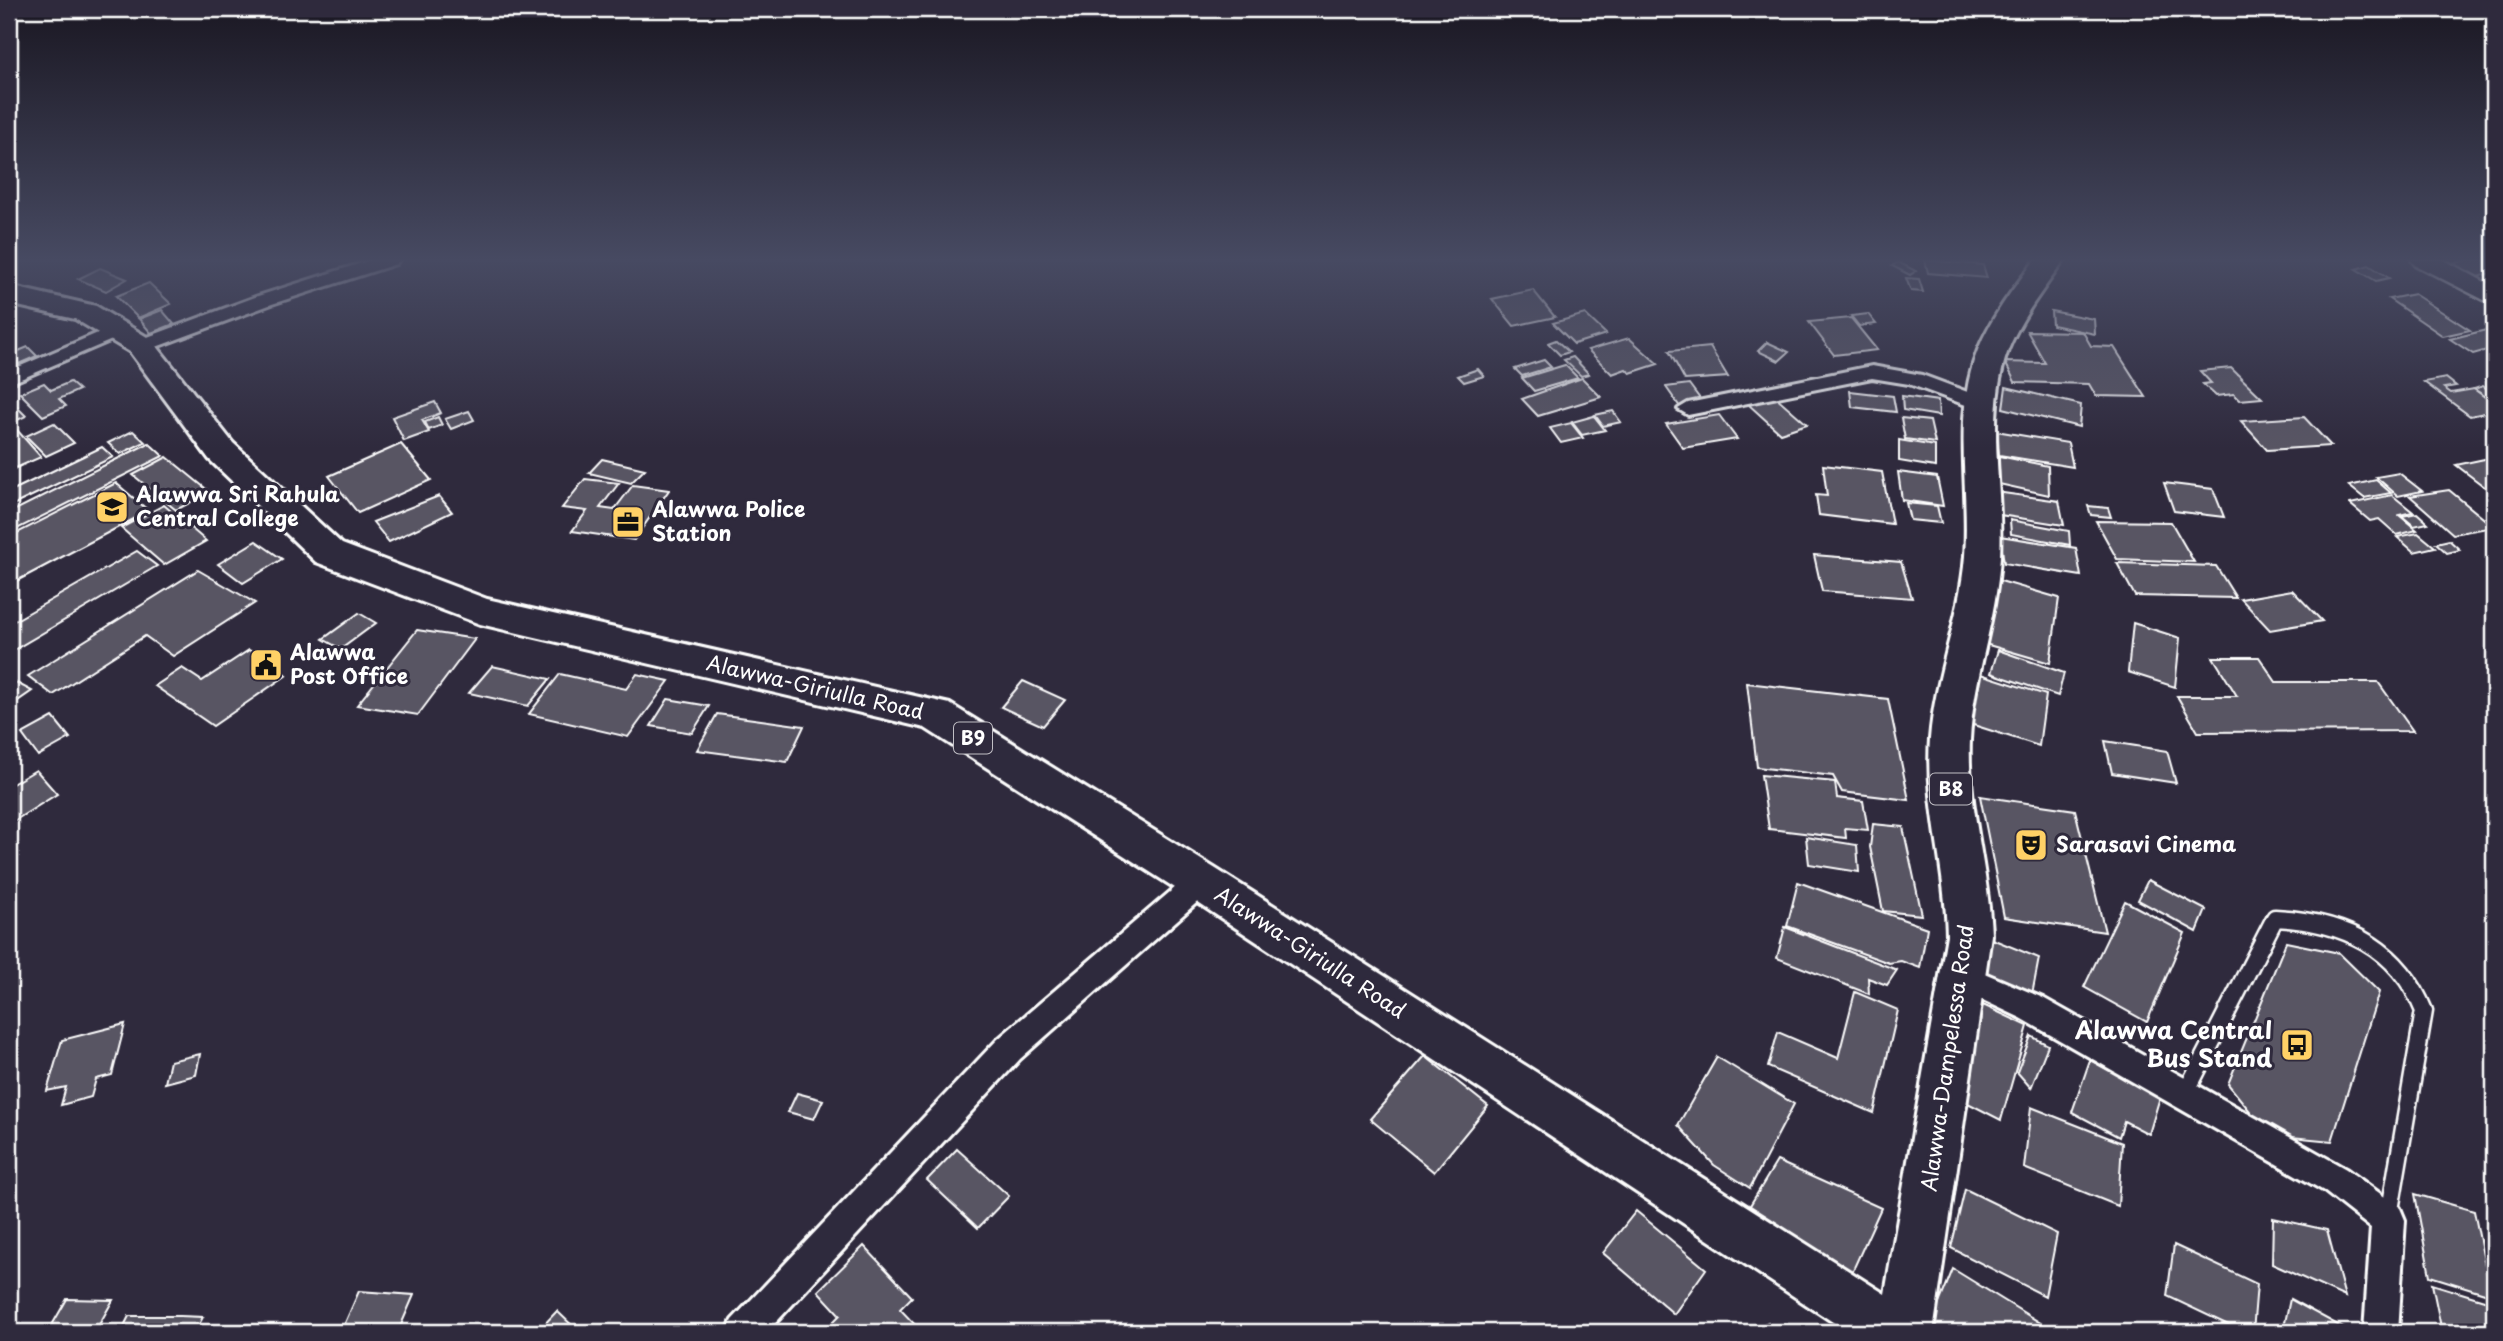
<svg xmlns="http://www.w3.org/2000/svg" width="2503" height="1341" font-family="'Playpen Sans',sans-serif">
<rect width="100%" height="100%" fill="#2f2a3d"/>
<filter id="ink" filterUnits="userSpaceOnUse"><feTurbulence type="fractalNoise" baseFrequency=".0143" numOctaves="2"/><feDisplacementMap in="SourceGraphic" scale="14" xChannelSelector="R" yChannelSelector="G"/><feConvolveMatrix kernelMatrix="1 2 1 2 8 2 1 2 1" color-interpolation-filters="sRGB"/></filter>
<g filter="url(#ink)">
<g fill="#595564" stroke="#fff" stroke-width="2">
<polygon points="1925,260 1983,265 1987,278 1928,273"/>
<polygon points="2465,260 2494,260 2494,272 2468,280 2444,267"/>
<polygon points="1898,262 1916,271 1910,275 1892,266"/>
<polygon points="2369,265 2389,278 2376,281 2356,269"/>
<polygon points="100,268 127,279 106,291 78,279"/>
<polygon points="1906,278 1919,279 1923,292 1911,291"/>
<polygon points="149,283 171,304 138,318 116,296"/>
<polygon points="1533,290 1555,317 1514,326 1492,299"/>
<polygon points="2414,294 2470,330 2443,336 2389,299"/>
<polygon points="162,310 174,324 151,333 139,319"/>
<polygon points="2051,311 2094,319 2095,334 2052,325"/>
<polygon points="1585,314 1606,334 1574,344 1553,323"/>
<polygon points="1868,314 1876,324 1859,326 1851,316"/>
<polygon points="1851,318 1877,350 1834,355 1809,322"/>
<polygon points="2494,328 2494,348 2473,354 2450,339"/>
<polygon points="2027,331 2083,332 2091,346 2114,347 2146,397 2096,396 2089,384 2015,382 2005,362 2045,363"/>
<polygon points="1629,338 1658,364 1630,373 1626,369 1612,374 1588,350"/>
<polygon points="1556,340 1569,352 1560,355 1548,343"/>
<polygon points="1767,342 1789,352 1779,361 1758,351"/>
<polygon points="28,347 37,356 9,368 9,355"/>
<polygon points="1710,347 1728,377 1685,380 1669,351"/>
<polygon points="1573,357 1589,374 1581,376 1564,360"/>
<polygon points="1544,360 1551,367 1522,376 1515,369"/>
<polygon points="1565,365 1578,378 1534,391 1522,378"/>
<polygon points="2231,368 2262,398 2240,400 2234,394 2216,396 2203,384 2211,383 2200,371"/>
<polygon points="1478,369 1484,376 1464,382 1458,376"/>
<polygon points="1582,378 1601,397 1538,416 1522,399"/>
<polygon points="2446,378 2456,386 2444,388 2451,393 2474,389 2494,404 2494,411 2470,416 2424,382"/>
<polygon points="70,382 79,390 59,399 66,406 43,416 20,393 44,383 51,390"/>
<polygon points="1689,384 1703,403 1680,407 1666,387"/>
<polygon points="2483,386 2494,394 2494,397 2488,398 2474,389"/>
<polygon points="2006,387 2081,405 2079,427 2003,408"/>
<polygon points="1850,391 1893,396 1896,412 1852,407"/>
<polygon points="1775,396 1807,424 1780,433 1749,405"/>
<polygon points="1902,396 1938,401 1939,416 1903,410"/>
<polygon points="435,402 441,413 422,420 429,432 404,441 392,417"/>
<polygon points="16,406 26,416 9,424 9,410"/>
<polygon points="469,411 474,420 451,429 445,419"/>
<polygon points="1613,411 1621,422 1603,426 1595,415"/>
<polygon points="1719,415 1737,439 1683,448 1666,424"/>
<polygon points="1594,416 1605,430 1582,435 1572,422"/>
<polygon points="438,417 442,425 429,430 425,422"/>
<polygon points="2304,417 2331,446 2267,450 2241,421"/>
<polygon points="1901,418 1930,421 1935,443 1905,439"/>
<polygon points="54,423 74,443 46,456 26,436"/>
<polygon points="1571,423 1583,438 1561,443 1550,428"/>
<polygon points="17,430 41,457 9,471 9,434"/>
<polygon points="133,431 145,442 120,454 108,443"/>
<polygon points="1996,431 2068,443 2073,467 1999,455"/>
<polygon points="1899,440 1935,446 1935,467 1899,461"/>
<polygon points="149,443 163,456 9,533 9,513"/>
<polygon points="401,444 431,480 358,513 329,476"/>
<polygon points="102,447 113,457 13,505 9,501 9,492"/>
<polygon points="1999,456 2048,466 2049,495 1999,484"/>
<polygon points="167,457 210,492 176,510 133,475"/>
<polygon points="2494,457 2494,494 2456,465"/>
<polygon points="602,459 645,469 631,483 589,473"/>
<polygon points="1823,465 1882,472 1892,524 1819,515 1816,495 1827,496"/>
<polygon points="1898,472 1937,477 1943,506 1902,500"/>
<polygon points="2399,473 2422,491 2398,496 2376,477"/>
<polygon points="585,479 619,483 600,508 614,510 633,485 669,490 634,540 572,531 587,511 562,508"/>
<polygon points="2376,480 2391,493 2364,498 2349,486"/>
<polygon points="116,483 149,511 9,585 9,537"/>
<polygon points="2164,483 2213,489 2224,517 2174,511"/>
<polygon points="2449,490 2494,527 2453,534 2410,496"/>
<polygon points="1996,492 2059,501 2064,525 2000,515"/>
<polygon points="2392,495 2413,512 2399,515 2417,530 2397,535 2379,519 2370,521 2350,504"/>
<polygon points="439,496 452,512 389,542 373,522"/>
<polygon points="1906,503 1937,506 1941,523 1910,520"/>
<polygon points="164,505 206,541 164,565 121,528"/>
<polygon points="2088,506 2108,508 2111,517 2091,515"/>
<polygon points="2417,513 2428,523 2414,526 2402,516"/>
<polygon points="2010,520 2069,531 2070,545 2011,534"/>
<polygon points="2096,521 2171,522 2194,562 2117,559"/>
<polygon points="2418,533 2435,547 2414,552 2397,537"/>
<polygon points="2000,536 2076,548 2081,576 2004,563"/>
<polygon points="2449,540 2460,550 2447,553 2436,543"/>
<polygon points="256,541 282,559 243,583 218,564"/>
<polygon points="137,551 157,566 12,651 9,649 9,624"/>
<polygon points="1814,555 1901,562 1912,598 1822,591"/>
<polygon points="2117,563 2216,566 2236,598 2135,596"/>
<polygon points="198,570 255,603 173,656 145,636 53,695 28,676"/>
<polygon points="1997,580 2059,598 2050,663 1985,644"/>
<polygon points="2292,590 2322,621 2270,630 2241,599"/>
<polygon points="359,613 376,623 341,649 323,639"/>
<polygon points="2133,623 2180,638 2175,687 2128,672"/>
<polygon points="417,630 475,639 418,715 357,705"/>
<polygon points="249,650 287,675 213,726 155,686 182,668 202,681"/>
<polygon points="1998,650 2064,673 2058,696 1991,673"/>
<polygon points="2213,657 2259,657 2276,682 2378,682 2413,731 2198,732 2177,696 2237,696"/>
<polygon points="492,666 550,679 528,706 469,693"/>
<polygon points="1971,671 2046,695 2039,746 1961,721"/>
<polygon points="560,674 626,689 637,674 669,681 628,737 529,714"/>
<polygon points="9,679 32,691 9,707"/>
<polygon points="1023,681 1065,700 1043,726 1001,707"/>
<polygon points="1747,683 1888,699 1909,800 1842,792 1833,776 1757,767"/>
<polygon points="668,699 709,706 692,733 651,726"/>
<polygon points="717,714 804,726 787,762 697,750"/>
<polygon points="53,717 70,738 38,756 22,734"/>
<polygon points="2105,741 2167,751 2176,783 2112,773"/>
<polygon points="36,770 57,794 9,824 9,786"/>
<polygon points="1761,775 1835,782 1837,798 1863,801 1868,830 1845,828 1846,838 1769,829"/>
<polygon points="1980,796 2075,810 2105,932 2004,917"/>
<polygon points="1873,824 1903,827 1922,915 1883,911 1870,847"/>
<polygon points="1806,837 1857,845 1859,872 1809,864"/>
<polygon points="2148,880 2206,910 2197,932 2138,900"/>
<polygon points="1798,882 1927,928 1920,968 1901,961 1889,963 1787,926"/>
<polygon points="2125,901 2185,933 2147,1022 2084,987"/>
<polygon points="1785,927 1897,970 1887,985 1868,978 1869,994 1777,958"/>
<polygon points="1992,939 2039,958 2031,1000 1983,980"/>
<polygon points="2286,942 2339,953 2379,992 2332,1141 2269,1135 2228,1084"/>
<polygon points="1855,992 1898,1010 1874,1113 1768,1067 1778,1032 1838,1058"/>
<polygon points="1983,1005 2028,1026 2001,1120 1954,1096"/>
<polygon points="125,1024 112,1075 96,1079 91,1097 61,1105 66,1087 47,1091 62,1040"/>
<polygon points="2031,1036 2048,1045 2031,1088 2017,1072"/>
<polygon points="200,1054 196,1075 165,1083 170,1061"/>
<polygon points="1425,1056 1488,1106 1434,1172 1370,1119"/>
<polygon points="1717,1057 1794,1104 1750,1188 1714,1165 1678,1125"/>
<polygon points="2090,1060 2160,1097 2149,1134 2124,1121 2119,1137 2072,1112"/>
<polygon points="797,1093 823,1100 814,1119 788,1112"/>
<polygon points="2031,1107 2122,1143 2118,1206 2024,1168"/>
<polygon points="957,1149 1009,1196 978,1228 927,1180"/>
<polygon points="1777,1161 1881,1208 1848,1281 1743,1217"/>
<polygon points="1965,1189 2057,1234 2045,1296 1951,1248"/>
<polygon points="2415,1194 2474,1211 2491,1295 2430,1276"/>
<polygon points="1636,1211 1706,1269 1674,1314 1603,1253"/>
<polygon points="2273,1218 2327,1230 2345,1297 2272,1264"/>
<polygon points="2174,1245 2257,1284 2253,1332 2243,1332 2167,1296"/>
<polygon points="864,1246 912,1297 900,1309 920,1330 917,1332 823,1332 840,1315 818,1291"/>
<polygon points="1953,1269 2052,1330 2051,1332 1935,1332 1929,1328"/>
<polygon points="2432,1284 2494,1303 2494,1332 2442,1332"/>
<polygon points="359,1291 414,1295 398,1332 341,1332"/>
<polygon points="67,1299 113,1300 95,1332 48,1332"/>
<polygon points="2290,1299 2349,1331 2348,1332 2283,1332"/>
<polygon points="557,1311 579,1332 537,1332"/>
<polygon points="129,1316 180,1316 203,1317 195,1332 121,1332"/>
<polygon points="1768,1322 1774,1332 1746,1332"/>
</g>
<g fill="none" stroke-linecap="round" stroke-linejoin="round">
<defs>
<path id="lane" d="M 2185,1094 L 2275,918 C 2343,921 2398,946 2424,1011 L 2389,1216"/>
<g id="street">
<polygon points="371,260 399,260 396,264 272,304 148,350 134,350 131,346 134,342 258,296"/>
<polygon points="119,324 129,330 126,334 9,384 9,371"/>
<polygon points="1872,366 1922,375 1989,400 1992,405 1982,411 1909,384 1872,378 1688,415 1678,409 1688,403"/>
<polygon points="1201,870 1211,874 1215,882 1211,890 1020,1059 767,1332 727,1332 732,1320 998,1039 1191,874"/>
<polygon points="1963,964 2043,998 2346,1169 2400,1208 2405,1220 2398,1332 2364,1332 2371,1228 2324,1191 2021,1018 1953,986 1948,977 1953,968"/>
</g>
<polygon id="secondary" points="2411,260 2444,260 2494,287 2494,305 2415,265"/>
<path id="primary" d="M 2035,260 L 2064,260 C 2044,289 2021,317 2008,350 C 1984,415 2004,489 2000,556 C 1997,618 1973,678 1970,740 C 1967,806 1989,869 1991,935 L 1933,1332 L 1848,1332 L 1186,895 L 925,728 L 480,624 L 316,562 L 209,459 L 130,352 L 75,319 L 9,304 L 9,286 L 96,306 L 152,340 L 233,443 L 342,544 L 487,599 L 950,704 L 1216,869 L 1885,1294 L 1947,935 C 1946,869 1925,805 1930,739 C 1935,677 1960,618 1965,556 C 1970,489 1952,414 1978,350 C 1991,317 2014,288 2035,260 Z"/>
</defs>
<use href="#lane" stroke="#fff" stroke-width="21"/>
<use href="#street" stroke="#fff" stroke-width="6"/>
<use href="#secondary" stroke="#fff" stroke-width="5"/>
<use href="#primary" stroke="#fff" stroke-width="6"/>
<use href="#lane" stroke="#2f2a3d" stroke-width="16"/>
<use href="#street" fill="#2f2a3d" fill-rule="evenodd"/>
<use href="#secondary" fill="#2f2a3d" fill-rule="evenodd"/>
<use href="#primary" fill="#2f2a3d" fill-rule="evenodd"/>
</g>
</g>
<linearGradient id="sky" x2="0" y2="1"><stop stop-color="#1a1722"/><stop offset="0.58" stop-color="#474a62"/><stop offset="1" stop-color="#474a62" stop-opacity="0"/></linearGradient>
<rect width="2503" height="448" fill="url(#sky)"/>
<defs>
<symbol id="school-square" viewBox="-11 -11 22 22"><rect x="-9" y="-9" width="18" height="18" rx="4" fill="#ffd166" stroke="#2f2a3d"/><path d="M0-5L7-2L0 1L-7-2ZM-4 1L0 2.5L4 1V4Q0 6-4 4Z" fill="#111"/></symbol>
<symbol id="office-square" viewBox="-11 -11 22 22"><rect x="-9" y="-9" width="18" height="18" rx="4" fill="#ffd166" stroke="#2f2a3d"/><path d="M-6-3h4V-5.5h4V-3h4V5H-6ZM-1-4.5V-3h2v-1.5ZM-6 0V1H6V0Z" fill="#111"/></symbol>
<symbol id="civic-square" viewBox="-11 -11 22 22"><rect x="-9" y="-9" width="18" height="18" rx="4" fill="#ffd166" stroke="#2f2a3d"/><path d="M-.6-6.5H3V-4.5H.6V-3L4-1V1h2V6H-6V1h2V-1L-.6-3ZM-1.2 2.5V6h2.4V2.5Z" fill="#111"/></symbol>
<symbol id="theatre-square" viewBox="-11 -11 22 22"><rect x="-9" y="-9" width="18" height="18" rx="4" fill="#ffd166" stroke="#2f2a3d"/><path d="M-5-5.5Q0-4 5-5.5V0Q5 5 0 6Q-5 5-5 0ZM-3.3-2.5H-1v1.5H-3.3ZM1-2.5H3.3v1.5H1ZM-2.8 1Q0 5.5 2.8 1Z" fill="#111"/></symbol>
<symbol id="bus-square" viewBox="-11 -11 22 22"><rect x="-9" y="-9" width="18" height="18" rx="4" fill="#ffd166" stroke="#2f2a3d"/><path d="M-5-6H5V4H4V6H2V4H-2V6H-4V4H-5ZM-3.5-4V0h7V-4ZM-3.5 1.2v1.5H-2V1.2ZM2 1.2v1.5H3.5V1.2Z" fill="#111"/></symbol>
</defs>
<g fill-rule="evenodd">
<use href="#school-square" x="93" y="488" width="38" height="38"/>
<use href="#office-square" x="609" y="503" width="38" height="38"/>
<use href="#civic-square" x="247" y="646" width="38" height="38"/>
<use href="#theatre-square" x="2012" y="826" width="38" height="38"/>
<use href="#bus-square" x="2278" y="1026" width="38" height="38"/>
</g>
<g text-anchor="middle" stroke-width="6" stroke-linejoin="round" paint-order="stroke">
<g fill="#2f2a3d" stroke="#c1bfc5" stroke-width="2">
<rect x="954" y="722.5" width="38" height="31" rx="5"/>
<rect x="1930" y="773.5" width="42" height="31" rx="5"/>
</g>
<g font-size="19" font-weight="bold" fill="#fff">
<text x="973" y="745">B9</text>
<text x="1951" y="796">B8</text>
</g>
<g font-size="21" font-weight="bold" fill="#fff" stroke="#2f2a3d" text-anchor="start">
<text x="136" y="502">Alawwa Sri Rahula<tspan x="136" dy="24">Central College</tspan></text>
<text x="652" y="517">Alawwa Police<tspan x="652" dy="24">Station</tspan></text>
<text x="290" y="660">Alawwa<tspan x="290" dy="24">Post Office</tspan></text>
<text x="2056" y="852">Sarasavi Cinema</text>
</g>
<g font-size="21" fill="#fff" stroke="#2f2a3d">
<text transform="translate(815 688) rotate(13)" y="7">Alawwa-Giriulla Road</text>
<text transform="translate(1310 953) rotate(33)" y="7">Alawwa-Giriulla Road</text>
<text transform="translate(1948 1058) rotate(-82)" y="7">Alawwa-Dampelessa Road</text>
</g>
<g font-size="24" font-weight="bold" fill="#fff" stroke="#2f2a3d" text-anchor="end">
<text x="2272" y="1039">Alawwa Central<tspan x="2272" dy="28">Bus Stand</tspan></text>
</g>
</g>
<rect width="2503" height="1341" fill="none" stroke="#2f2a3d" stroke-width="35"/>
<rect x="18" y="18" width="2468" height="1306" fill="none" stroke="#fff" stroke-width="2.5" filter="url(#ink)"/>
</svg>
